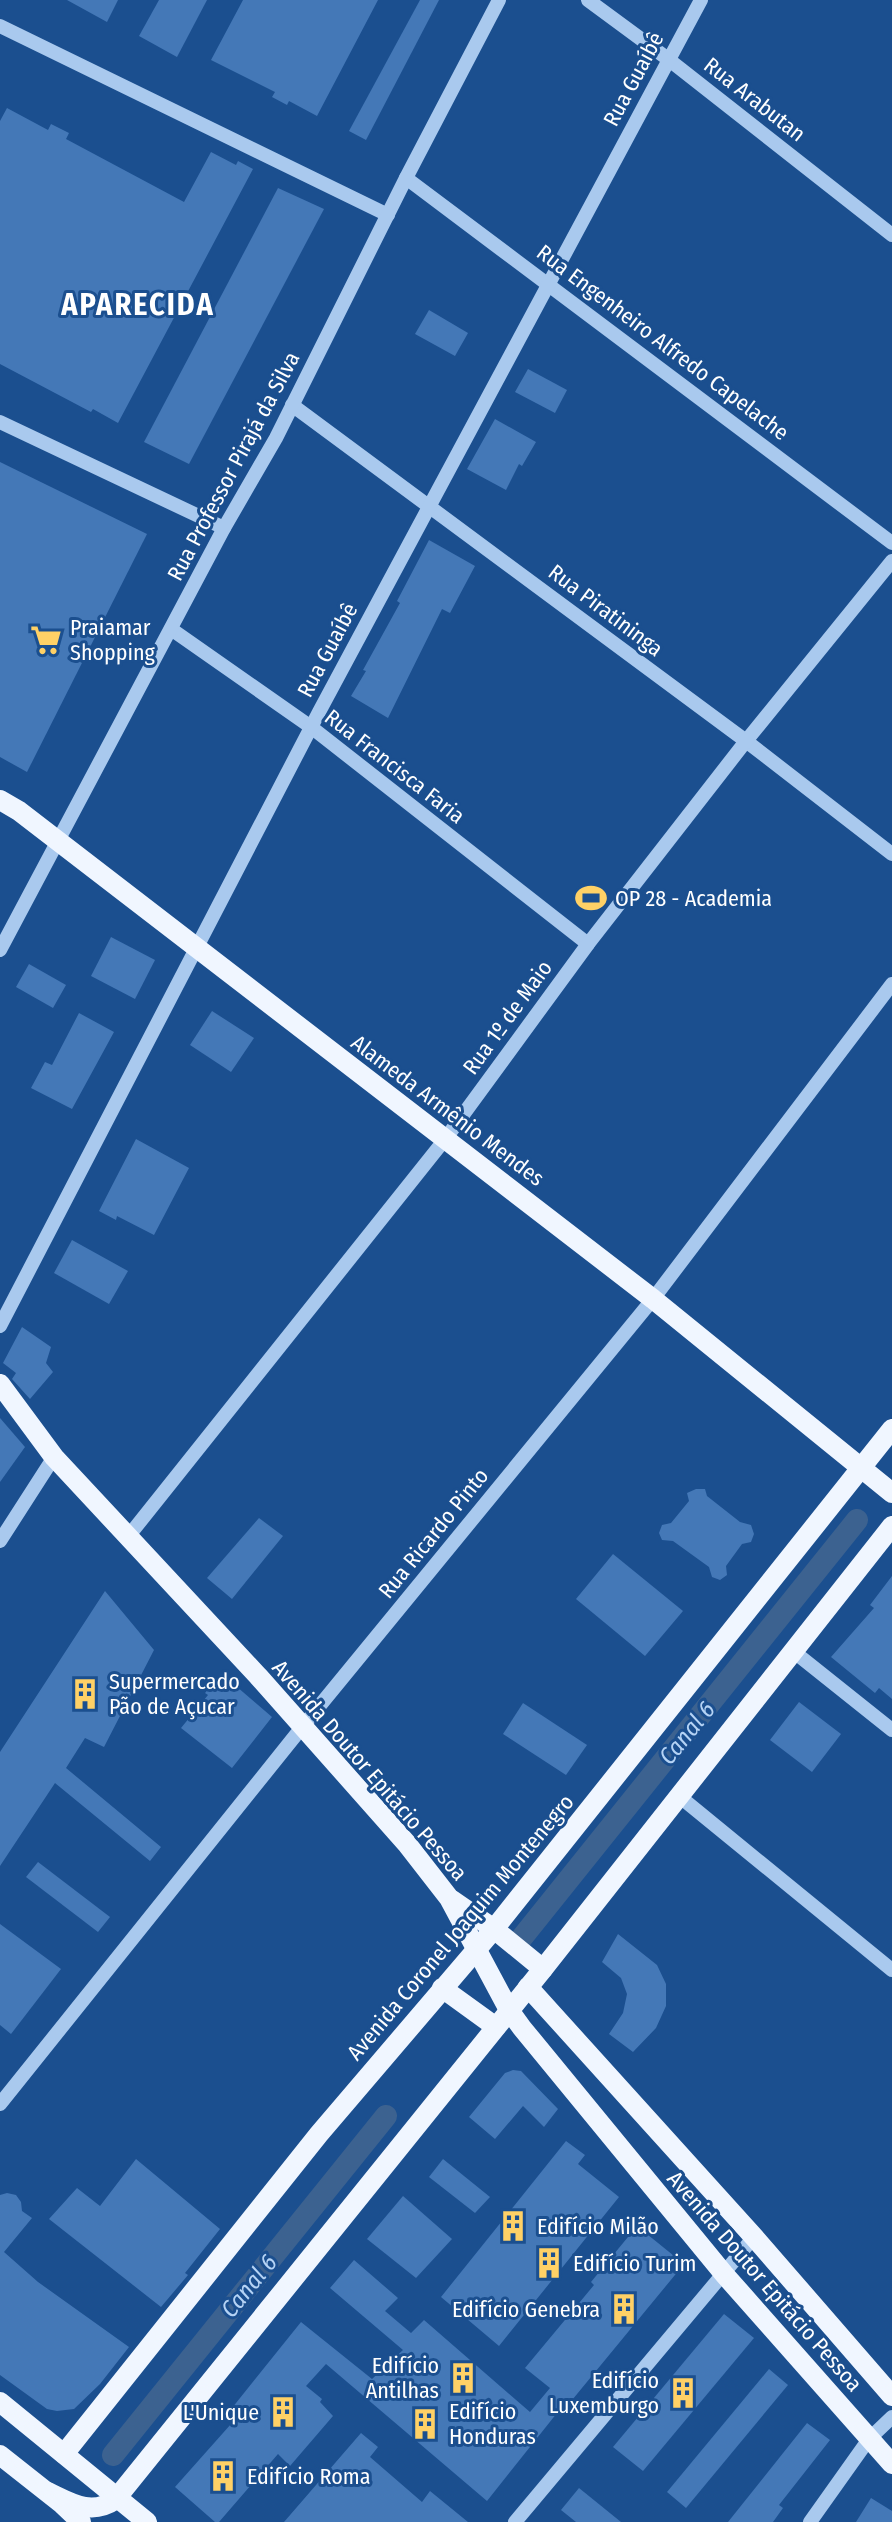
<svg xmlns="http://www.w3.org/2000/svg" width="892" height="2522" font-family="'Fira Sans Condensed',sans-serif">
<rect width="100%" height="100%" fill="#1b4f8f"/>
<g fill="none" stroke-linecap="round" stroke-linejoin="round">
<g stroke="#3c6290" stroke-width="22">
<polyline points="516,1945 857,1520"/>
<polyline points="113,2455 386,2116"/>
</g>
</g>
<g fill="#4478b7">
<polygon points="67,0 118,0 107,22"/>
<polygon points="159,0 207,0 177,57 139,36"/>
<polygon points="243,0 378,0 317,116 289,101 287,105 272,97 275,92 211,60"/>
<polygon points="420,0 439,0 366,140 349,131"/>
<polygon points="7,108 48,130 51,124 69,133 66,139 184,202 211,152 236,165 238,161 253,169 118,423 93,409 91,412 0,364 0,121"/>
<polygon points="278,188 324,209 189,464 144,442"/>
<polygon points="429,310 468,333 455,356 415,334"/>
<polygon points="528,369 567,390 555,413 515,392"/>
<polygon points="495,419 536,442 522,466 519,464 506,490 467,469"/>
<polygon points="0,462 147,534 27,772 0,757"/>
<polygon points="429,540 475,566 450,613 442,609 388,718 351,696 366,671 363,670 400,603 397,601"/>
<polygon points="111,937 155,960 135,999 91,976"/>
<polygon points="29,964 66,985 53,1008 16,987"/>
<polygon points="212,1011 254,1038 231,1072 190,1045"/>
<polygon points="79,1013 114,1032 72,1109 31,1088 45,1062 52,1065"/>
<polygon points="136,1139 189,1168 154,1235 117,1216 116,1220 99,1211"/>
<polygon points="72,1240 128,1271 109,1304 54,1273"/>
<polygon points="22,1327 51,1347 46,1363 53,1372 30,1399 12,1379 16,1373 3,1363"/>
<polygon points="0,1418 25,1447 0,1482"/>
<polygon points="696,1489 705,1489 707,1496 740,1522 751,1525 754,1534 751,1542 742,1544 726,1566 727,1575 720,1580 712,1577 709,1567 673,1541 662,1540 659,1533 662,1525 671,1523 689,1501 687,1493"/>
<polygon points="259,1518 283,1536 232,1599 207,1578"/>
<polygon points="613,1554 683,1611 645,1656 576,1599"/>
<polygon points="892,1576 892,1699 879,1688 875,1693 831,1657 874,1608 870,1605"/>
<polygon points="105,1591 154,1650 104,1747 85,1738 66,1768 161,1847 150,1861 55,1783 0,1866 0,1752"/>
<polygon points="222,1674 272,1717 232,1768 181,1728 208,1695 205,1693"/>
<polygon points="799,1702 841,1734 812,1772 770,1740"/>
<polygon points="523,1703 587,1745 566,1775 503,1734"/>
<polygon points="38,1862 110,1917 98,1932 26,1877"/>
<polygon points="0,1924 61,1969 11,2034 0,2025"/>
<polygon points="618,1934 657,1965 666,1984 666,2006 656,2028 633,2052 609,2034 623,2013 627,1994 621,1978 602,1962"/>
<polygon points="513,2070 521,2071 558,2109 544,2127 523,2106 495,2139 469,2117 505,2073"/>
<polygon points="566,2141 585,2155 578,2164 619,2197 499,2346 441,2297"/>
<polygon points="136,2159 220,2229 185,2273 188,2275 161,2307 49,2219 77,2188 100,2206"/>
<polygon points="443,2159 490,2197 475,2213 429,2177"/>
<polygon points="7,2193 16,2195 21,2202 22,2211 32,2218 4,2252 38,2282 129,2347 100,2384 74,2409 57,2411 47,2409 0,2375 0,2195"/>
<polygon points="403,2196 452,2239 416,2278 367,2239"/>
<polygon points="637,2226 684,2264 568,2405 565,2403 487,2501 326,2364 306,2386 322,2399 320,2402 333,2416 290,2466 278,2454 219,2522 215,2522 175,2487 239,2415 232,2408 301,2322 372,2379 403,2350 330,2288 354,2260 398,2298 385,2311 411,2333 424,2320 530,2412 550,2388 525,2368 594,2285 591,2282"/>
<polygon points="724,2314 754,2338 643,2471 613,2447"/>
<polygon points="769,2369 788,2385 686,2508 667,2492"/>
<polygon points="807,2423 830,2440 779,2505 783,2508 773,2522 728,2522"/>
<polygon points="361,2433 378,2447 370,2457 422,2502 430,2491 468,2522 284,2522"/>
<polygon points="579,2488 621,2522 576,2522 561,2510"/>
<polygon points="871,2498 892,2511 892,2522 856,2522"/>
</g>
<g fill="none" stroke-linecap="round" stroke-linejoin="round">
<g stroke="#a9c9ee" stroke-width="14">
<polyline points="588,0 668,59 892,235"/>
<polyline points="0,26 388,215"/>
<polyline points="406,178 892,543"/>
<polyline points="292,405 746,741 892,854"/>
<polyline points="0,422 224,528"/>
<polyline points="171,629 311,727 588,944"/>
<polyline points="0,950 224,528 276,438 406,178 499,0"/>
<polyline points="0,1326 319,712 701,0"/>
<polyline points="127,1538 446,1138 588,944 746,741 892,561"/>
<polyline points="0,1541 54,1457"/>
<polyline points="793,1651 892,1730"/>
<polyline points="679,1796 892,1970"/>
<polyline points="0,2104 303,1726 653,1299 892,984"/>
<polyline points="515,2522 754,2237"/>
<polyline points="810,2522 869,2439 892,2417"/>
</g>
<g stroke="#f0f6ff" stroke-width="20">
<polyline points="0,800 19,811 653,1299 892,1493"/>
<polyline points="0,1384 54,1457 258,1676 407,1844 449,1898 509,2010 522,2028 724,2274 892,2464"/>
<polyline points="452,1900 494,1929 543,1969"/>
<polyline points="528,1987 754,2237 892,2396"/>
<polyline points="442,1988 496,2027"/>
<polyline points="0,2402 147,2522"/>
<polyline points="64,2454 319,2134 494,1929 892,1429"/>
<polyline points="0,2455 62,2504 81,2522"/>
<path d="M 48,2492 C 71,2503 91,2516 115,2500 L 543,1969 L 892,1526"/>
</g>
</g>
<defs>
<symbol id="supermarket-bare" viewBox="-9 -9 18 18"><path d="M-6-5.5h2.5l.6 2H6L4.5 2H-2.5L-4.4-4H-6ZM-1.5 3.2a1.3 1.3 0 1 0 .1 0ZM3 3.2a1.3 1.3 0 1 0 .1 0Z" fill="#ffd166" stroke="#1b4f8f" stroke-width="2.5" paint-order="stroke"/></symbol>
<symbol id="stadium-bare" viewBox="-9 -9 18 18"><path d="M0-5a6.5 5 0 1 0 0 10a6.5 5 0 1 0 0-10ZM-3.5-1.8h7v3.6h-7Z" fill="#ffd166" stroke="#1b4f8f" stroke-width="2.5" paint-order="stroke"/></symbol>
<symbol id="building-bare" viewBox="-9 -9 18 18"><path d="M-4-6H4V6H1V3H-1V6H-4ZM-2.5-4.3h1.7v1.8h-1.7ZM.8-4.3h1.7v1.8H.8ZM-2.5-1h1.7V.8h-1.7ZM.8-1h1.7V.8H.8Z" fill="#ffd166" stroke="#1b4f8f" stroke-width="2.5" paint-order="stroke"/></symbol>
</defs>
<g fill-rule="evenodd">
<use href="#supermarket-bare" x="24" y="618" width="44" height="44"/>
<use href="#stadium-bare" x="569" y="876" width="44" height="44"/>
<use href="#building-bare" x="63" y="1672" width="44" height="44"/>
<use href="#building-bare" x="491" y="2204" width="44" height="44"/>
<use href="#building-bare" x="527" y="2241" width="44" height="44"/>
<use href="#building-bare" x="602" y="2287" width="44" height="44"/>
<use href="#building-bare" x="441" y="2356" width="44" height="44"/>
<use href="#building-bare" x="661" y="2371" width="44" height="44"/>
<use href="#building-bare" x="261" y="2390" width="44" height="44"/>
<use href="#building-bare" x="403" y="2402" width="44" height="44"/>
<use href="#building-bare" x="201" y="2454" width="44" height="44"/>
</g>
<g text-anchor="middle" stroke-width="6" stroke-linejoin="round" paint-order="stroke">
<g font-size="22" fill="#fff" stroke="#1b4f8f">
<text transform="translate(633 79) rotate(-62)" y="8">Rua Guaíbê</text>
<text transform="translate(755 99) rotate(38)" y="8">Rua Arabutan</text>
<text transform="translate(663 342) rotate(37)" y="8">Rua Engenheiro Alfredo Capelache</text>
<text transform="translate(233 466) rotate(-62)" y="8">Rua Professor Pirajá da Silva</text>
<text transform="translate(606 610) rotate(37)" y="8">Rua Piratininga</text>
<text transform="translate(327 650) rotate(-62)" y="8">Rua Guaíbê</text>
<text transform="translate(395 766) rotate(38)" y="8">Rua Francisca Faria</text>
<text transform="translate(507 1017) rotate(-54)" y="8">Rua 1º de Maio</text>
<text transform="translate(448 1110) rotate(37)" y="8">Alameda Armênio Mendes</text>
<text transform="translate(433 1533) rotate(-51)" y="8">Rua Ricardo Pinto</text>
<text transform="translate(370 1770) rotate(49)" y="8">Avenida Doutor Epitácio Pessoa</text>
<text transform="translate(460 1927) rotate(-50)" y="8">Avenida Coronel Joaquim Montenegro</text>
<text transform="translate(765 2281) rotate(49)" y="8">Avenida Doutor Epitácio Pessoa</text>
</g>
<g font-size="22" fill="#fff" stroke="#1b4f8f" text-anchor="start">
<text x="70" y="635">Praiamar<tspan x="70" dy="25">Shopping</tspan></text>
<text x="615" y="906">OP 28 - Academia</text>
<text x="109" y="1689">Supermercado<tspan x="109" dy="25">Pão de Açucar</tspan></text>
<text x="537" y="2234">Edifício Milão</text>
<text x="573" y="2271">Edifício Turim</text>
<text x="600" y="2317" text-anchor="end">Edifício Genebra</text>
<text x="439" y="2373" text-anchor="end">Edifício<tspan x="439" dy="25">Antilhas</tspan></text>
<text x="659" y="2388" text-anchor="end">Edifício<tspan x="659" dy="25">Luxemburgo</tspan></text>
<text x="449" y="2419">Edifício<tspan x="449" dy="25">Honduras</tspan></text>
<text x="259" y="2420" text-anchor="end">L'Unique</text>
<text x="247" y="2484">Edifício Roma</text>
</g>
<g font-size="24" font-style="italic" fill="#b5d3f5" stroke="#1b4f8f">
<text transform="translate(687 1733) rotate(-51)" y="8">Canal 6</text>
<text transform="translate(249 2286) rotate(-51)" y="8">Canal 6</text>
</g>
<g font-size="30" font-weight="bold" letter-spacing="2" fill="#fff" stroke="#1b4f8f">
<text x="138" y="315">APARECIDA</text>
</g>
</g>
</svg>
